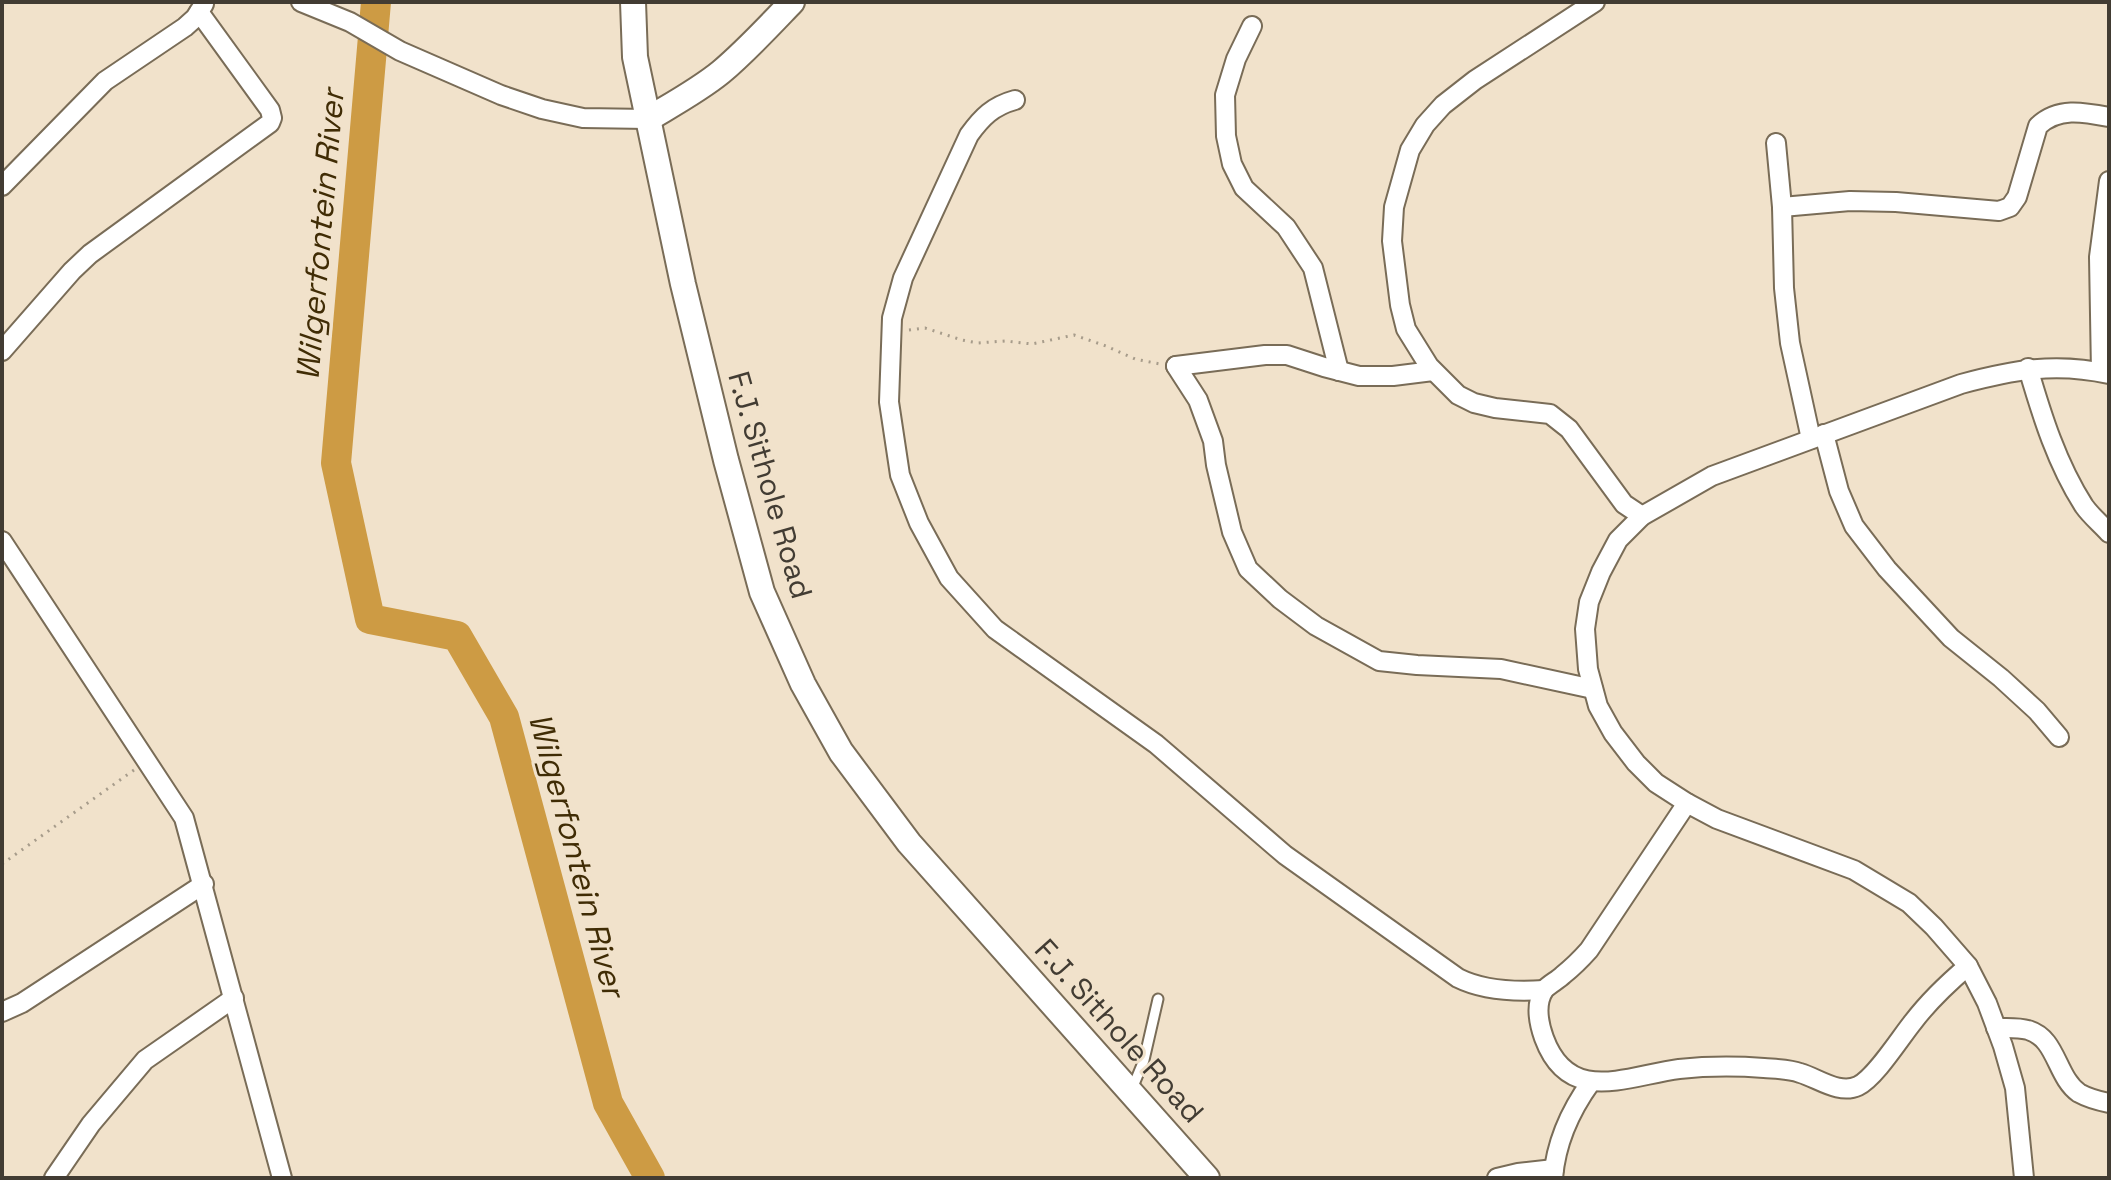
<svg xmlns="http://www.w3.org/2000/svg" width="2111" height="1180" font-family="'Space Grotesk',sans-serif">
<rect width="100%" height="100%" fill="#f1e2cb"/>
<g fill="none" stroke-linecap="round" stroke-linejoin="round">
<polyline stroke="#cd9b44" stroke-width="30" points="376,2 336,463 370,619 457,636 504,717 608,1103 650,1178"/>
<defs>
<polyline id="service" points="1132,1089 1144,1060 1158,999"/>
<g id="minor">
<polyline points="301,2 350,22 400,51 501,95 542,109 583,118 648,119"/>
<polyline points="1595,2 1475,80 1443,105 1425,125 1410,150 1394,207 1392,241 1400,305 1406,329 1429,366 1458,395 1474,403 1495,408 1550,414 1569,429 1624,504 1642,516"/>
<polyline points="1252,26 1236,59 1225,95 1226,136 1232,164 1244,188 1286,227 1313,268 1339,371"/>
<path d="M 1015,100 C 993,106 982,117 969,135 L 903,278 L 892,318 L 889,402 L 900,475 L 919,523 L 949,578 L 995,629 L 1156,744 L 1285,855 L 1458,978 C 1484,991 1515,992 1544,990"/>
<polyline points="1776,143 1782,207 1784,288 1790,343 1811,439"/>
<polyline points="2,186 105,81 185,27 195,18 204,4"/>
<path d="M 1782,207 L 1850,201 L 1896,202 L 1999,211 L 2010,207 L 2017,197 L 2038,126 C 2058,107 2083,112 2109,117"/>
<polyline points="2,351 72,271 90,254 270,123 272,118 270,110 199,12"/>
<polyline points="1176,366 1198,400 1213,441 1216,465 1232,532 1248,569 1280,599 1316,626 1379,661 1417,665 1501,669 1593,689"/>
<polyline points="1176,366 1265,355 1287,355 1324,367 1359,376 1393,376 1433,371"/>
<path d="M 2028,368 C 2042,416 2057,464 2084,506 C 2091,516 2101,524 2109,533"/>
<polyline points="2101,372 2099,257 2109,181"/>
<polyline points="1824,434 1839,491 1854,526 1887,569 1951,638 2001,678 2037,711 2059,737"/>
<polyline points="2,541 184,818 282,1178"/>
<path d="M 1687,803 L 1589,950 C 1581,959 1573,967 1563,975 C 1558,980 1548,985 1544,990 C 1535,1004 1539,1024 1544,1038 C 1569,1106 1626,1076 1679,1069 C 1708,1066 1736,1066 1764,1068 C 1776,1069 1789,1069 1800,1073 C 1818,1078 1839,1095 1858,1086 C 1875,1078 1900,1038 1913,1022 C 1929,1001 1948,983 1968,966"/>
<polyline points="2,1012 22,1003 204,884"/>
<path d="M 1996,1028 C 2007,1028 2018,1027 2028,1030 C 2057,1038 2056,1077 2079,1093 C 2088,1098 2099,1101 2109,1103"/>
<polyline points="54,1178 91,1124 145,1060 234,998"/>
<polyline points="1497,1178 1518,1173 1554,1169"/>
<path d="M 1553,1178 C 1556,1142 1570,1111 1591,1082"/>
<path d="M 2024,1178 L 2015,1088 L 2003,1046 L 1987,1003 L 1968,966 L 1934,927 L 1909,903 L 1854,870 L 1717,819 L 1687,803 L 1656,783 L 1636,763 L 1613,733 L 1598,706 L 1588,669 L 1585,629 L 1589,602 L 1601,572 L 1618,540 L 1642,516 L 1712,476 L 1961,384 C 2013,370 2055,362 2109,374"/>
</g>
<g id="tertiary">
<polyline points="633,2 635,57 683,284 726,460 762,592 803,684 841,752 909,843 1207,1178"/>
<path d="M 648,119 C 673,104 699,90 721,72 C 746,51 769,26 792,2"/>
</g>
</defs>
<use href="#service" stroke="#796c57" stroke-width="13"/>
<use href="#minor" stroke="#796c57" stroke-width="22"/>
<use href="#tertiary" stroke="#796c57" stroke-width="28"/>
<g stroke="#a79c8b" stroke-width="3" stroke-dasharray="2 6" stroke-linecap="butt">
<polyline points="909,330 925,328 962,340 978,343 1005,341 1032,344 1074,335 1106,346 1135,359 1160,364"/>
<polyline points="2,864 134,770"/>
</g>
<use href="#service" stroke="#fff" stroke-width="9"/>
<use href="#minor" stroke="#fff" stroke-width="18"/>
<use href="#tertiary" stroke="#fff" stroke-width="24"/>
</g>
<g text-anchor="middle" stroke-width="6" stroke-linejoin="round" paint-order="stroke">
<g font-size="30" fill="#423c33" stroke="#f1e2cb">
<text transform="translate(770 485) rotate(74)" y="10">F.J. Sithole Road</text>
<text transform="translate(1119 1031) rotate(48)" y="10">F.J. Sithole Road</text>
</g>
<g font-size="32" font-style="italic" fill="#402c05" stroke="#f1e2cb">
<text transform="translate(320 235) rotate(-85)" y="11">Wilgerfontein River</text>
<text transform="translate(577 855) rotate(75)" y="11">Wilgerfontein River</text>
</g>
</g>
<rect width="2111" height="1180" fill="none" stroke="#423c33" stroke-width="8"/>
</svg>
